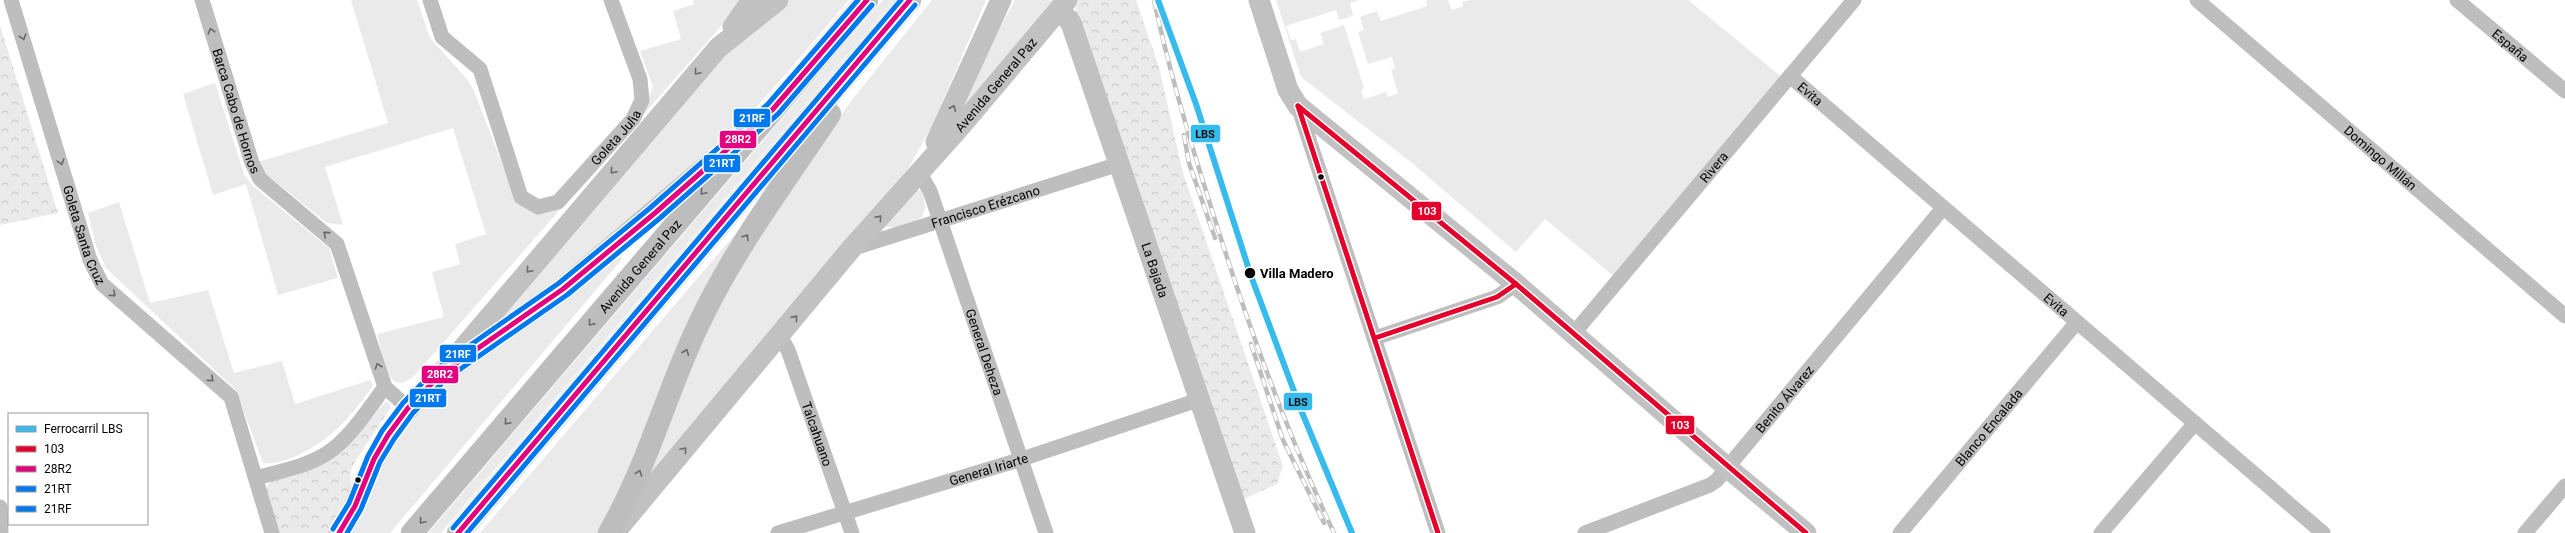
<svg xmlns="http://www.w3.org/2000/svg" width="2565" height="533" font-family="Roboto,sans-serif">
<defs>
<pattern id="forest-crowns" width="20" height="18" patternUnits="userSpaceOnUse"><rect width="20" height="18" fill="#eaeaea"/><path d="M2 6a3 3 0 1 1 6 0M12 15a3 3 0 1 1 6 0" fill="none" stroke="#c7c7c7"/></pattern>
</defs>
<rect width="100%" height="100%" fill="#fff"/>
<g fill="#eaeaea">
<path d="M 351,0 L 417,0 L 430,38 L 467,79 L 474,91 L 516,200 C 524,209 530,211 542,211 L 648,99 L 653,87 L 640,51 L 681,39 L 673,11 L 694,4 L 693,0 L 744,0 L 414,376 C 409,380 401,386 394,381 C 387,376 380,344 377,334 L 444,317 L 432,272 L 460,264 L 455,244 L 486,234 L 453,128 L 325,167 L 343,225 L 327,223 L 271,178 L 264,180 L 258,162 L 388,123 Z"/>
<path d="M 790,0 L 849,0 C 793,65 737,134 673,192 C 610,249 538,297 468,347 L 723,53 Z"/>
<polygon points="883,0 894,0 441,533 428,533"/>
<polygon points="932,0 986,0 932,126 905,174 642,484 707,318 775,203 856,95"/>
<polygon points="1015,0 1053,0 957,122 991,44"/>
<polygon points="1276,0 1360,0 1350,3 1353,16 1339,20 1336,10 1286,26 1291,40 1296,39 1300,52 1324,44 1320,33 1344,25 1364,88 1361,90 1364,99 1386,92 1388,97 1398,93 1391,70 1395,69 1392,57 1368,64 1358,32 1364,30 1360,17 1377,11 1381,21 1427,6 1426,0 1448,0 1452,10 1463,6 1462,2 1469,0 1688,0 1783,78 1615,277 1545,219 1516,252 1412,163 1301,77"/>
<polygon points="215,83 244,174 253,186 329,248 338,278 278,295 246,184 213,195 183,94"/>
<polygon points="916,190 923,191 925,208 922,217 906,228 884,227"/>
<path d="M 119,202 L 150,303 L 208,290 L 234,373 L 282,361 L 295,404 L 370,380 L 373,384 L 370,390 C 360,403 350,417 338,428 C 321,444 287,466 263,463 L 236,390 L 106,268 L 96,246 L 88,213 Z"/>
<polygon points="742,226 717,266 656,411 600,533 480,533"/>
<polygon points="619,256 623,258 390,533 349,533 389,452 408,424 439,387 587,282"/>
</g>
<g fill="url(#forest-crowns)">
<polygon points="1078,0 1136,0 1159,67 1183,173 1283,466 1277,484 1240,501 1075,10"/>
<polygon points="0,25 58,213 0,225"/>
<polygon points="385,402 390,403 391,407 356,460 351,470 351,490 328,533 278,533 266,489 269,483 363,428"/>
</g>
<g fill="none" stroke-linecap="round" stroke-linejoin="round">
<defs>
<g id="highway">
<polyline points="441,374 563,289 715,160"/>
<path id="s16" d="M 412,533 L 867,0"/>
<polyline points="458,533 910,0"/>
<path d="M 609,533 C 646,469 665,397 696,330 C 731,253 783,185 830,114"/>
</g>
</defs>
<use href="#highway" stroke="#dbdbdb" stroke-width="23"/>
<g stroke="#bebebe" stroke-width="15">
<path id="s1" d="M 11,0 L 90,260 L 102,284 L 231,397 L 272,533"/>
<path id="s2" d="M 202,0 L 252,163 L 260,179 L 337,244 L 385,387 L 408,408"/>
<path id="s3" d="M 430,0 L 442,37 L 480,69 L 521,197 L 538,207 L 558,202 L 633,119 L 642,100 L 640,79 L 611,0"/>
<path id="s4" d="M 2197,0 L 2565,316"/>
<path id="s5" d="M 2457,0 L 2565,91"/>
<path id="s6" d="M 1790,76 L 2323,533"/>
<polyline points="1298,106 1438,533"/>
<path id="s7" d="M 919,172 L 930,191 L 1046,533"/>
<path id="s8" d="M 851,249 L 1119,164"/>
<path id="s9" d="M 1574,333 L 1854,0"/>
<path id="s10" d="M 780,336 L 788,350 L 852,533"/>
<polyline points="1375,338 1497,297 1516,284"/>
<path d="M 256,478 C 280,471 305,467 326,454 C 350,439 368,409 385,387"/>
<polyline points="0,507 1,533"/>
<path id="s11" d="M 778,533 L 1022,459 L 1198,400"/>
<path id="s12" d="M 1585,533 L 1710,485 L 1717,480 L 1943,208"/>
<path id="s13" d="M 1900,533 L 2077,322"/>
<polyline points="2101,533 2195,423"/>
<polyline points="2525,533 2565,486"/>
</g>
<g stroke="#c1c1c1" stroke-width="21">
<polyline points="1259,0 1288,90 1298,106 1516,284 1729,469 1806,533"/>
<path id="s14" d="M 1060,10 L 1071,23 L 1245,533"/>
<polyline points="733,27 752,0"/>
<polyline points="936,142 1001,0"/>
<path id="s15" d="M 616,531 L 851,249 L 960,127 L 1067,0"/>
<path d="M 339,533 C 356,510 362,483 375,458 C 391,425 416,401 441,374 L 718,48 L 778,0"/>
</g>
<use href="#highway" stroke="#bdbdbd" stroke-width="22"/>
<defs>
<g id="rail">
<path d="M 1154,0 C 1169,71 1190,141 1212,210 C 1246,320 1285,429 1334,533"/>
<polyline points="1184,135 1189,163 1215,238"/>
<polyline points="1251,344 1283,440 1324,523"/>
</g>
</defs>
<use href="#rail" stroke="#bdbdbd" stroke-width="4.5"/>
<use href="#rail" stroke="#fff" stroke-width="3" stroke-dasharray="9" stroke-linecap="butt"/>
<defs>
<g id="bus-1">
<polyline points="1298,106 1516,284 1806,533"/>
<polyline points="1298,106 1438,533"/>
<polyline points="1375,338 1497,297 1516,284"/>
</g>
<g id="bus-2">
<polyline points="339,533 355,506 374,459 388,435 408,408 441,374 563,289 655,213 773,109 867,0"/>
<polyline points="458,533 910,0"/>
</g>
<g id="bus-3">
<polyline points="347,533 361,509 380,462 394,439 413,413 446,379 567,295 660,218 778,114 872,5"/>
<polyline points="467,533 915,5"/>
</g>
<g id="bus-4">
<polyline points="453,528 901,0"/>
<polyline points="333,529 349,503 368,456 382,431 403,403 436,369 559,283 650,208 768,104 858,0"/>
</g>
</defs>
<use href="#bus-1" stroke="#fff" stroke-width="8"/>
<use href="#bus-2" stroke="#fff" stroke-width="8"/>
<use href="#bus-3" stroke="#fff" stroke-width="8"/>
<use href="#bus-4" stroke="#fff" stroke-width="8"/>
<use href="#bus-1" stroke="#e4002b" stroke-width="5"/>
<use href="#bus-2" stroke="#e5007d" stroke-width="5"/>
<use href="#bus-3" stroke="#0079ef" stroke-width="5"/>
<use href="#bus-4" stroke="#0079ef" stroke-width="5"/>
<defs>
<polyline id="rail-1" points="1158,0 1196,104 1251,276 1301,410 1352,533"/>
</defs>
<use href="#rail-1" stroke="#fff" stroke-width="9"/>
<use href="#rail-1" stroke="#37bbed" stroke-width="6"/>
</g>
<defs><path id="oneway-chevron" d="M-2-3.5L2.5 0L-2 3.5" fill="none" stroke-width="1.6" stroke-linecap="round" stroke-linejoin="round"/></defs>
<g stroke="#686868">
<use href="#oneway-chevron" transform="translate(211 31) rotate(-107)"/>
<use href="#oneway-chevron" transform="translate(23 37) rotate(73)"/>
<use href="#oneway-chevron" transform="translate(61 162) rotate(73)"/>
<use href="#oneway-chevron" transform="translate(703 192) rotate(130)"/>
<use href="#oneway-chevron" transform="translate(326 234) rotate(-140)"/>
<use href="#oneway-chevron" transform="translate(746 237) rotate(-57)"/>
<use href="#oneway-chevron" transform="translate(113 294) rotate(41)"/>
<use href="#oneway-chevron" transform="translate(591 323) rotate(130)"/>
<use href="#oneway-chevron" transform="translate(686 352) rotate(-67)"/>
<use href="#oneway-chevron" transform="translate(378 366) rotate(-109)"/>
<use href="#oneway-chevron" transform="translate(211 379) rotate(41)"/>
<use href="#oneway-chevron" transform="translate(507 422) rotate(130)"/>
<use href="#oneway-chevron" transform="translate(639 473) rotate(-69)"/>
<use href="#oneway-chevron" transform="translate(422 521) rotate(130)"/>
</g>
<g stroke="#6a6a6a">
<use href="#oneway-chevron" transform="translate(697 72) rotate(130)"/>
<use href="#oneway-chevron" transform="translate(953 108) rotate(-67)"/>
<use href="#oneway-chevron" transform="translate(613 171) rotate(130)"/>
<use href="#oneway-chevron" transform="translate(879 218) rotate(-49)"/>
<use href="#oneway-chevron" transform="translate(529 270) rotate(130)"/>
<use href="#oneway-chevron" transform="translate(795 318) rotate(-51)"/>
<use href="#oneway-chevron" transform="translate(684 450) rotate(-50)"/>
</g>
<g fill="#000" stroke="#fff" stroke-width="1.5">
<circle cx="1321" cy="177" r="3.5"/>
<circle cx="1250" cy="273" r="6"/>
<circle cx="358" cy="480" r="3.5"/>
</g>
<g text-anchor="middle" stroke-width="4" stroke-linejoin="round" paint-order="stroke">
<g font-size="13" fill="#000" stroke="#fff">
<text dy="5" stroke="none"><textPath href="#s5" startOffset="70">España</textPath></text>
<text dy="5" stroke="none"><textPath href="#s15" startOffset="586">Avenida General Paz</textPath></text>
<text dy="5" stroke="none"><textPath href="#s6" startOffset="27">Evita</textPath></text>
<text dy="5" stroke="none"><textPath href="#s2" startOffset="116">Barca Cabo de Hornos</textPath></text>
<text dy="5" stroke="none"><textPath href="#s3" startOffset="350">Goleta Julia</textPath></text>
<text dy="5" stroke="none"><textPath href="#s4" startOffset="242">Domingo Millán</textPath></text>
<text dy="5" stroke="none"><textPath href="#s9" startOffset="217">Rivera</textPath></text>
<text dy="5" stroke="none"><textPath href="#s8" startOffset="141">Francisco Erézcano</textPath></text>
<text dy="5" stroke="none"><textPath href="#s1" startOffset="246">Goleta Santa Cruz</textPath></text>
<text dy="5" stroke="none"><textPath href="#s16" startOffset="351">Avenida General Paz</textPath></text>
<text dy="5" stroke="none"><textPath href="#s14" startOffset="278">La Bajada</textPath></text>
<text dy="5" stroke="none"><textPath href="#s6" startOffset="351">Evita</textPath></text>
<text dy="5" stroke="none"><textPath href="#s7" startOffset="192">General Deheza</textPath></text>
<text dy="5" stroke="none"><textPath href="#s12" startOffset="248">Benito Álvarez</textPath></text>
<text dy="5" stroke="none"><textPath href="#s13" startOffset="138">Blanco Encalada</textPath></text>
<text dy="5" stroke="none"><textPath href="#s10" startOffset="105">Talcahuano</textPath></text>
<text dy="5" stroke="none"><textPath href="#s11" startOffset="220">General Iriarte</textPath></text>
</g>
<g font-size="13" font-weight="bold" fill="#000" stroke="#fff" text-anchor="start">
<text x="1260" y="278">Villa Madero</text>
</g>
</g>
<g stroke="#fff" stroke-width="1.5">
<rect x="733" y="108" width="38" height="20" rx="4" fill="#0079ef"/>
<rect x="1190" y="124" width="31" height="19" rx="4" fill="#37bbed"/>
<rect x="719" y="130" width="38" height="19" rx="4" fill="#e5007d"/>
<rect x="703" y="154" width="38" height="19" rx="4" fill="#0079ef"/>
<rect x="1411" y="201" width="31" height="20" rx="4" fill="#e4002b"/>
<rect x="439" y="344" width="38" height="19" rx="4" fill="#0079ef"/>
<rect x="421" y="365" width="38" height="19" rx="4" fill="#e5007d"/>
<rect x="409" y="388" width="38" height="20" rx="4" fill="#0079ef"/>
<rect x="1283" y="392" width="30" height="19" rx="4" fill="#37bbed"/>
<rect x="1665" y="415" width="30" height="20" rx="4" fill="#e4002b"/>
</g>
<g font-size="11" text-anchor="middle" font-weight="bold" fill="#fff">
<text x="752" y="122">21RF</text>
<text x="738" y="143">28R2</text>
<text x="722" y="167">21RT</text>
<text x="1427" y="215">103</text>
<text x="458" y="358">21RF</text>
<text x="440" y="378">28R2</text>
<text x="428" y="402">21RT</text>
<text x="1680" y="429">103</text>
</g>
<g font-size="11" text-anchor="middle" font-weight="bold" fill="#111">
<text x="1205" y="138">LBS</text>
<text x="1298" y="406">LBS</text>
</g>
<rect x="8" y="413" width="140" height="112" fill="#ffffff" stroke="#999999"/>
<rect x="16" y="426" width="20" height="6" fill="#37bbed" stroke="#999999"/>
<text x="44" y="433" font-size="12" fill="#000000">Ferrocarril LBS</text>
<rect x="16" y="446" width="20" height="6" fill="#e4002b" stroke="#999999"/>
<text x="44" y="453" font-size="12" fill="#000000">103</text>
<rect x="16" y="466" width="20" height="6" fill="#e5007d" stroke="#999999"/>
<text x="44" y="473" font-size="12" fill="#000000">28R2</text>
<rect x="16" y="486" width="20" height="6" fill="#0079ef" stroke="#999999"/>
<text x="44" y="493" font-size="12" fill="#000000">21RT</text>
<rect x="16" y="506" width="20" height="6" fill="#0079ef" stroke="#999999"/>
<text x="44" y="513" font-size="12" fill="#000000">21RF</text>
</svg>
